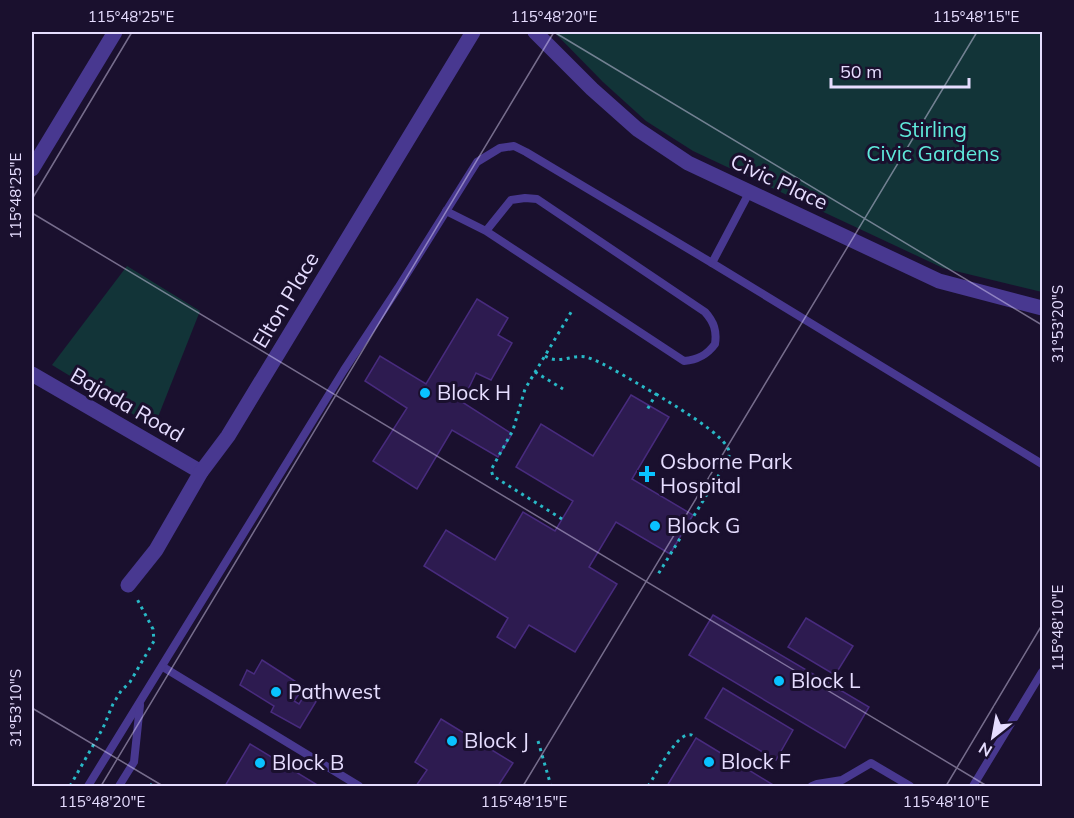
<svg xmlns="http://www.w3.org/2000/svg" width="1074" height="818" font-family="Mulish,sans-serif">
<rect width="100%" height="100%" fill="#1a102e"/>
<g fill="#123438">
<polygon points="554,32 1042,32 1042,292 943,268 693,151 646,121 603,82"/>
<polygon points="127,266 200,311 154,427 52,365"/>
</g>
<g fill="#2d1b50" stroke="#482b7e" stroke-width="1.5">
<polygon points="477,299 508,318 498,335 512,343 491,380 476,373 462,402 512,434 498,457 452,430 417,489 373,461 407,408 365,381 380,356 426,384"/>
<polygon points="631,395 669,417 632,479 693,515 670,554 616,522 589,567 617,584 575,652 529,625 515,648 497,637 508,618 424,566 446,530 495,560 523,512 555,531 573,501 516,467 541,424 593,456"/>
<polygon points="713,615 869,707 845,748 689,655"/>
<polygon points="806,618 853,646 835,675 788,647"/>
<polygon points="262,660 304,687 294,701 299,704 309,688 320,695 300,728 271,712 274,706 240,685 247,670 254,674"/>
<polygon points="723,688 793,730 776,760 705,718"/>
<polygon points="441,719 513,763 498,786 416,786 427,770 415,762"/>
<polygon points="696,738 775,786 667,786"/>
<polygon points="250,744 319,786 225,786"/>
</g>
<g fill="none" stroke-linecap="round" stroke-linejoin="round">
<g stroke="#28b9c7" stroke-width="3" stroke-dasharray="3 4.5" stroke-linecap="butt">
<path d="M 545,356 C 559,365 572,354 586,357 C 604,362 637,384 656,394 L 647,410"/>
<polyline points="535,372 563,389"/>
<path d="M 656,394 C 670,403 728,436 729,452 C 730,456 727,461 725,465 L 657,576"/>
<polyline points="562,519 493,476 491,470 513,430 525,389 573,309"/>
<polyline points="675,529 683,534"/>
<polyline points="538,741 551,786"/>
<polyline points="70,786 103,728 113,704 121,691 130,682 154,641 153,629 136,597"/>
<polyline points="150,786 152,784"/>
<path d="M 648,786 C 656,775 674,738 687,735 C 692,734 692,735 696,738"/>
</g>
<g stroke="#483890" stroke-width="8">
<path d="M 446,211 L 486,231 L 684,361 C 698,360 707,355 715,344 C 717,331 714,322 705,312 L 537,199 L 525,198 L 511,200 L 486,231"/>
<polyline points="712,263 1042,464"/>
<polyline points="163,667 359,786"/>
<polyline points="88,786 344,370 398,288 477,162 500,148 514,146 526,152 712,263 750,191"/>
<polyline points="119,786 134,762 140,705"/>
<polyline points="812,786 817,784 842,780 871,763 910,786"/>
<polyline points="973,786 1042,672"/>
</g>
<g stroke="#483890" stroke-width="15">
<polyline points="535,32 592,89 637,129 688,163 939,281 1042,308"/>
<polyline points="32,169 115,32"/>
<polyline points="32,374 201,472"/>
<polyline points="128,585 156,550 201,472 228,436 473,32"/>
</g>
</g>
<path fill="none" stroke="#e6ddff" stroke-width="1.5" stroke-opacity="0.45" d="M 554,32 L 1042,325M 32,199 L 132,32M 32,213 L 987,786M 32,708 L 163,786M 101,786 L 554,32M 523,786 L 977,32M 946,786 L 1042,625"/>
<g fill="#09c2ff" stroke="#1a102e" stroke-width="2">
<circle cx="425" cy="393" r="6"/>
<path d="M644 465h6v6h6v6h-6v6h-6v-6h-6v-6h6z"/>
<circle cx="655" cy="526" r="6"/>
<circle cx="779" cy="681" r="6"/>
<circle cx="276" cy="692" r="6"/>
<circle cx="452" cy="741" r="6"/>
<circle cx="709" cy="762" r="6"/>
<circle cx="260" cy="763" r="6"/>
</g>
<g text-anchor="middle" stroke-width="6" stroke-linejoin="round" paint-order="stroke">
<g font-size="21" fill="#5fe9db" stroke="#1a102e">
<text x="933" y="137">Stirling<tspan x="933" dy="24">Civic Gardens</tspan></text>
</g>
<g font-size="21" fill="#e6ddff" stroke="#1a102e">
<text transform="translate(779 182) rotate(25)" y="7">Civic Place</text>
<text transform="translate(286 300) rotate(-59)" y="7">Elton Place</text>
<text transform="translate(127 405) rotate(30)" y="7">Bajada Road</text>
</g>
<g font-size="21" fill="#e6ddff" stroke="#1a102e" text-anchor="start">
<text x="437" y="400">Block H</text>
<text x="660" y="469">Osborne Park<tspan x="660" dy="24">Hospital</tspan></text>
<text x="667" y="533">Block G</text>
<text x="791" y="688">Block L</text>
<text x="288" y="699">Pathwest</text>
<text x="464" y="748">Block J</text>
<text x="721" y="769">Block F</text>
<text x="272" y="770">Block B</text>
</g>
</g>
<rect width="1074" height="818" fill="none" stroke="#1a102e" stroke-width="66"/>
<g transform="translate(993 737) rotate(211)" stroke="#1a102e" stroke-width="4.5" paint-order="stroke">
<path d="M0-4.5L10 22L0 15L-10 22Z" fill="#e6ddff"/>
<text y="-9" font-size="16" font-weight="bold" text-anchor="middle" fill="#e6ddff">N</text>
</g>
<path d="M831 78v9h138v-9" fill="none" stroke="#e6ddff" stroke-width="3"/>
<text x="840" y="78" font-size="18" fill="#e6ddff" stroke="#1a102e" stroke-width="4.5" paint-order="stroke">50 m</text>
<rect x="33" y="33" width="1008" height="752" fill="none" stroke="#e6ddff" stroke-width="2"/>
<g font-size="15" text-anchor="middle" fill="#e6ddff">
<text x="131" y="22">115°48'25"E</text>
<text x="554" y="22">115°48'20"E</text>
<text x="976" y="22">115°48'15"E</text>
<text transform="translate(16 196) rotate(-90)" y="5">115°48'25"E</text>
<text transform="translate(1058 324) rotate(-90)" y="5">31°53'20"S</text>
<text transform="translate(1058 628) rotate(-90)" y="5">115°48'10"E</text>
<text transform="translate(16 708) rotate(-90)" y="5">31°53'10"S</text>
<text x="102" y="807">115°48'20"E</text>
<text x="524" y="807">115°48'15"E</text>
<text x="946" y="807">115°48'10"E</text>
</g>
</svg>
